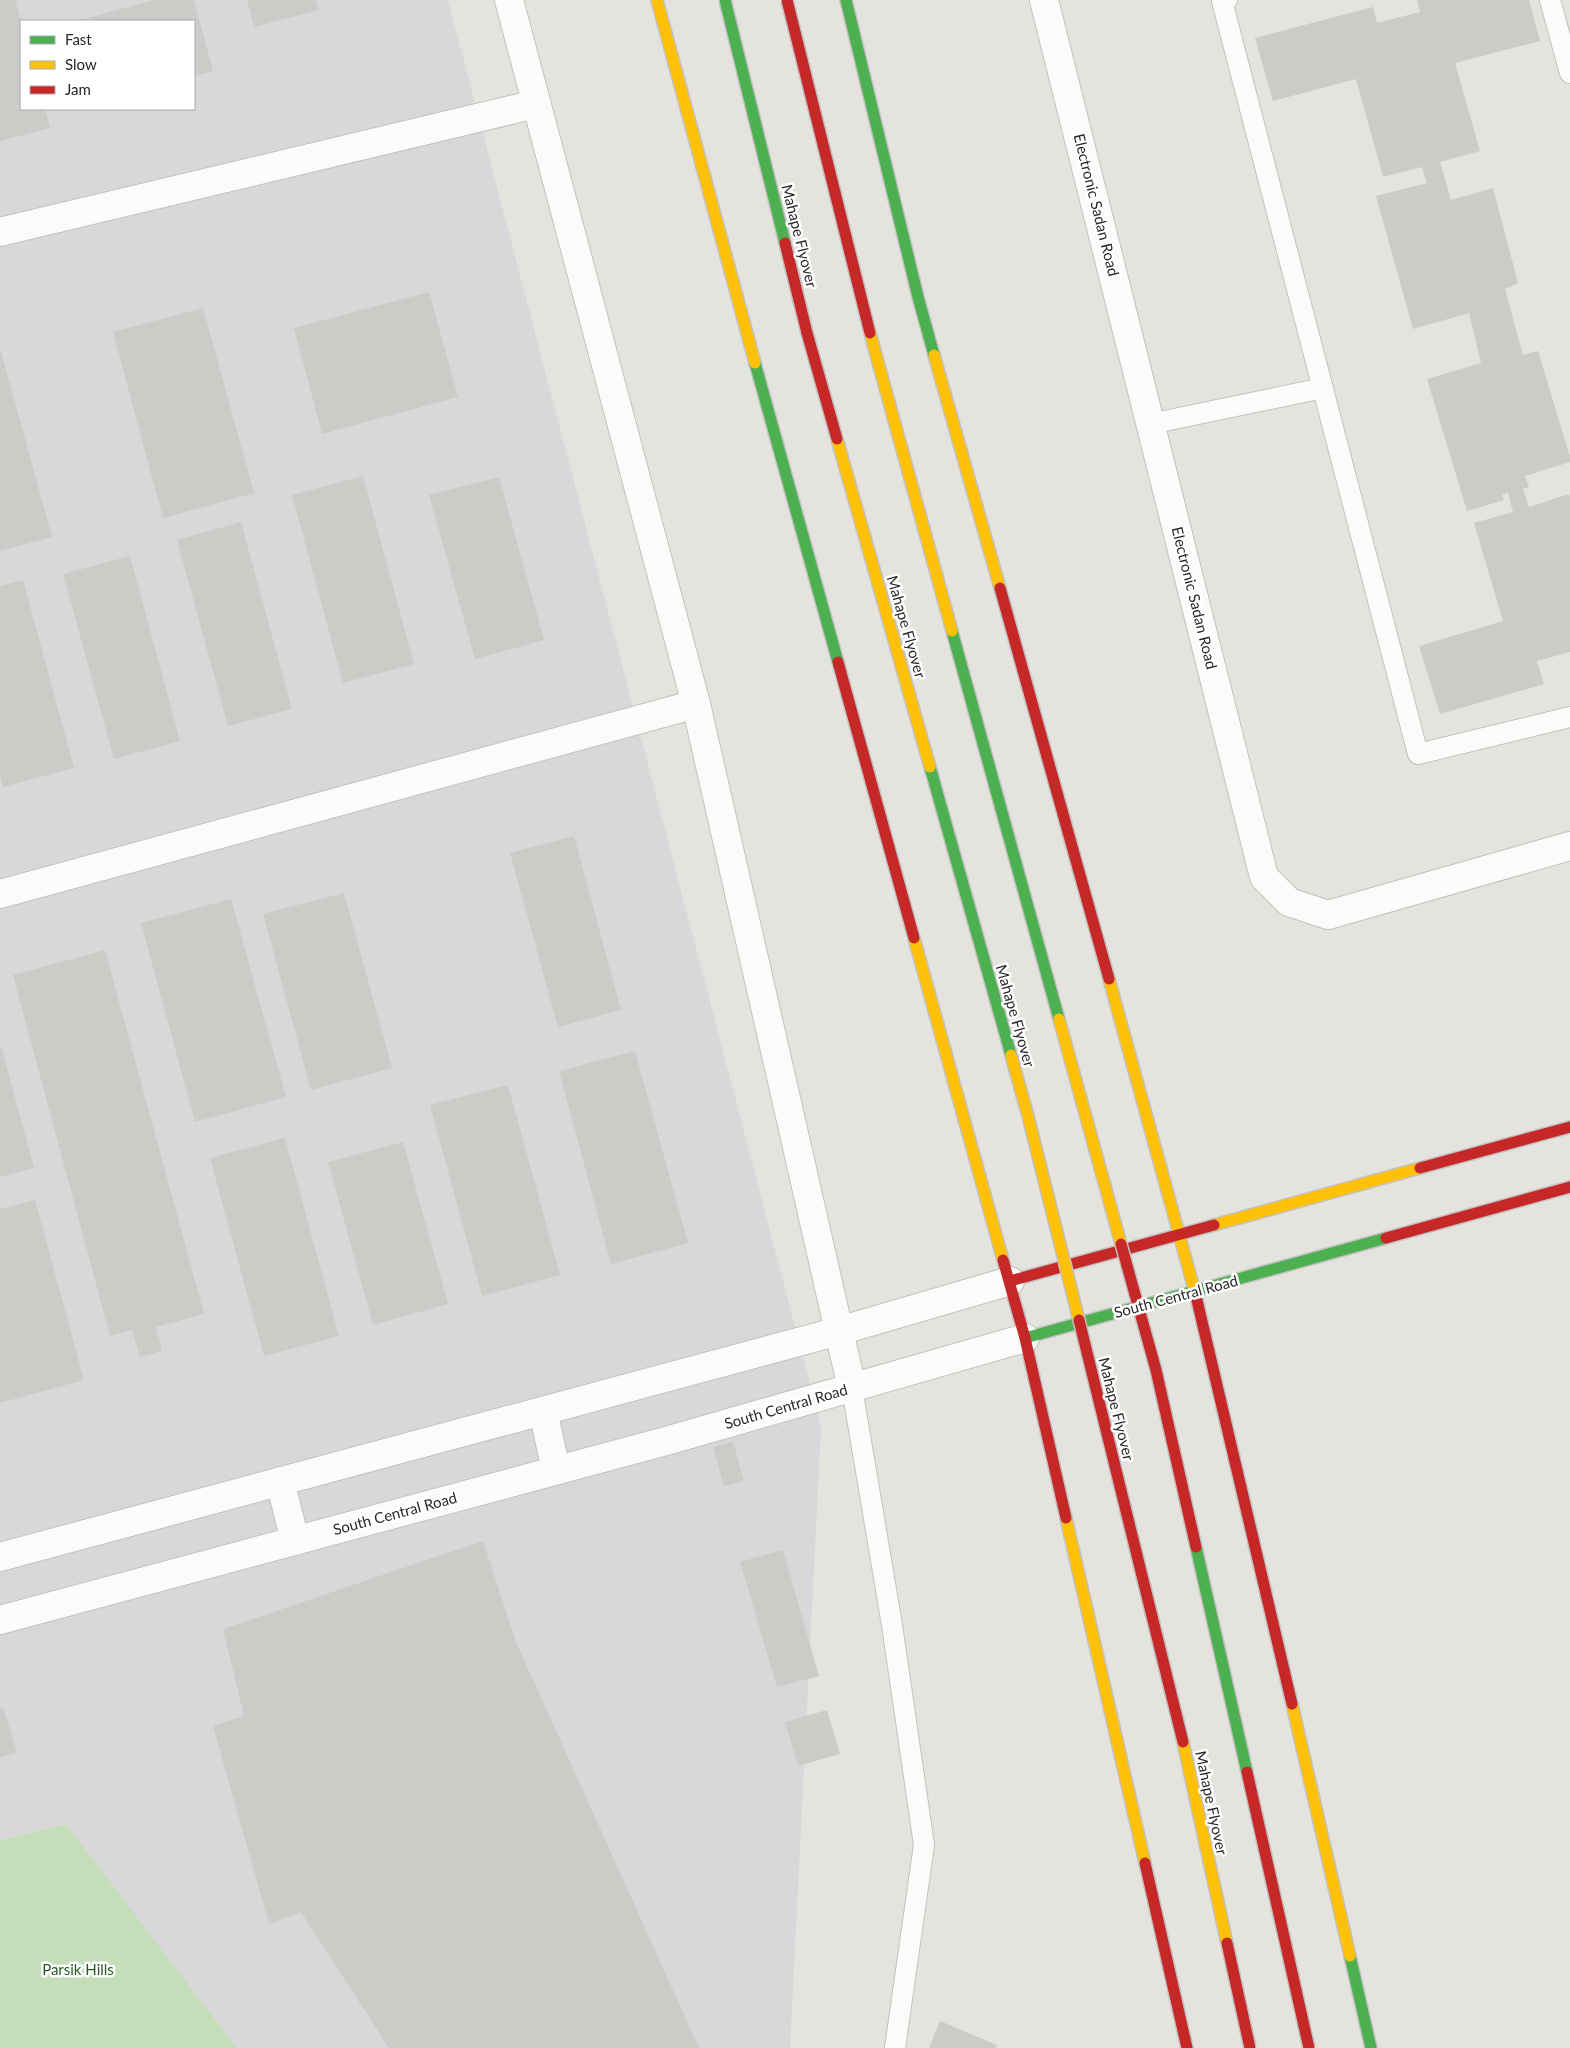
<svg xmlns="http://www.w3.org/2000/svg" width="1570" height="2048" font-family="Lato,sans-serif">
<rect width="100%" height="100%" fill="#e4e3de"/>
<path fill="#d9d7d9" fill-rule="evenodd" d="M 0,0 L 448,0 L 821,1426 L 790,2048 L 237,2048 L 66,1824 L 0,1840 ZM 21,21 L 194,21 L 194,109 L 21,109 Z"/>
<polygon fill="#c4deba" points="66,1824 237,2048 0,2048 0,1840"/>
<g fill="#cccbc7">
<polygon points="0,0 15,0 21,21 21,109 45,109 50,128 0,141"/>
<polygon points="154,0 194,0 213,71 194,76 194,21 77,21"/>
<polygon points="247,0 316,0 319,10 254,27"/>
<polygon points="1417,0 1529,0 1540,41 1455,63 1480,151 1440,162 1451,200 1493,188 1518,283 1505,289 1523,355 1538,351 1570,457 1570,462 1525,476 1529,487 1523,489 1529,507 1569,494 1570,497 1570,652 1537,661 1544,684 1440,714 1419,646 1503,621 1474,523 1513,512 1508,493 1502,495 1504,500 1467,511 1427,379 1481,363 1469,313 1413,329 1376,196 1427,183 1422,167 1383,177 1356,79 1273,101 1255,38 1373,7 1377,23 1420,12"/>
<polygon points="429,292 458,397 322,434 294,328"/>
<polygon points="203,308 254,493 163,518 113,332"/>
<polygon points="0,348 52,537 0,551"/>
<polygon points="363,476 414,664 343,683 292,495"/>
<polygon points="499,477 544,640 475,659 429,495"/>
<polygon points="241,522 292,709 228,726 177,540"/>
<polygon points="130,556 180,741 114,759 63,574"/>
<polygon points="23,580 74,768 3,787 0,775 0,586"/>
<polygon points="574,836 621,1010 558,1027 510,853"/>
<polygon points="344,893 392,1068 311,1090 263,914"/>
<polygon points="231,899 286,1097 195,1122 141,923"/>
<polygon points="105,950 204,1314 156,1327 162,1351 140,1357 132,1330 110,1336 13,975"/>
<polygon points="1,1046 34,1168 0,1177 0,1047"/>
<polygon points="635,1051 688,1243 611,1264 559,1071"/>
<polygon points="508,1085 560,1275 482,1296 430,1105"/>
<polygon points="285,1138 339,1336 264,1356 210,1158"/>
<polygon points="403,1142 448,1304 373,1325 328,1162"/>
<polygon points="35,1200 84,1380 0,1403 0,1209"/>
<polygon points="733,1442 744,1481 724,1486 713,1447"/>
<polygon points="483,1541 516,1642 699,2048 389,2048 301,1912 269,1924 213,1726 244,1716 223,1629"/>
<polygon points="783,1550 819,1676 777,1687 740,1562"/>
<polygon points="3,1707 17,1753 0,1757 0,1708"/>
<polygon points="827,1710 840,1754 798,1766 785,1722"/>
<polygon points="940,2021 997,2045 996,2048 929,2048"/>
</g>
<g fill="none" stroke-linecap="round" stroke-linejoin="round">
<defs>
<g id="lane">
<polyline points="1227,0 1222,1 1418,754 1570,717"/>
<polyline points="1550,0 1570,73"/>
<polyline points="1150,424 1323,388"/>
<polyline points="852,1388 892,1625 924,1845 895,2048"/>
</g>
<g id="street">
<polyline points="509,0 696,704 852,1388"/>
<polyline points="1044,0 1264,877 1289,902 1328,915 1570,846"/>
<polyline points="0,232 536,104"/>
<polyline points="0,894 696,704"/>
<polyline points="543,1411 556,1470"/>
<polyline points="280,1481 295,1541"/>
<polyline points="0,1557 839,1331 1010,1281"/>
<polyline points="0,1620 666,1441 1025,1338"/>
</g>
<g id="fast">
<polyline points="846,0 918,297 934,355"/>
<polyline points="755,363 838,662"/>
<polyline points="1025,1338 1386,1238"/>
<polyline points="1350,1956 1371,2048"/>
</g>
<g id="slow">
<polyline points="657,0 755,363"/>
<polyline points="934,355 1000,588"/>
<polyline points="914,938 1003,1260"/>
<polyline points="1109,979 1196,1296"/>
<polyline points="1214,1225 1420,1168"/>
<polyline points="1066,1518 1145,1863"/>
<polyline points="1292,1704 1350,1956"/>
</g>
<g id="jam">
<polyline points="1000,588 1109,979"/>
<polyline points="838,662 914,938"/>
<polyline points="1420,1168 1570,1127"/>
<polyline points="1386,1238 1570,1187"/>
<polyline points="1003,1260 1025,1338 1066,1518"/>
<polyline points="1010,1281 1214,1225"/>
<polyline points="1196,1296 1292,1704"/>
<polyline points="1145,1863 1187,2048"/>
</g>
</defs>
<use href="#lane" stroke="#c3c2c3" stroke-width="22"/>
<use href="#street" stroke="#c3c2c3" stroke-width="30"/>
<use href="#fast" stroke="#c3c2c3" stroke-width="14"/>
<use href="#slow" stroke="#c3c2c3" stroke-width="14"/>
<use href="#jam" stroke="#c3c2c3" stroke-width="14"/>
<use href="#lane" stroke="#fbfbfa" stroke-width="20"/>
<use href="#street" stroke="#fbfbfa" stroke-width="28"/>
<use href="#fast" stroke="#4caf50" stroke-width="11"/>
<use href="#slow" stroke="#ffc107" stroke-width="11"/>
<use href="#jam" stroke="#c62828" stroke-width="11"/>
<defs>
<g id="fast-bridge">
<polyline points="725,0 785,243"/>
<polyline points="952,631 1059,1019"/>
<polyline points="930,767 1011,1055"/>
<polyline points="1196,1547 1247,1772"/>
</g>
<g id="slow-bridge">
<polyline points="870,333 952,631"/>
<polyline points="837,439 930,767"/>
<polyline points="1059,1019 1121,1244"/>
<polyline points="1011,1055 1028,1116 1079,1320"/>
<polyline points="1183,1742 1227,1943"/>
</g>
<g id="jam-bridge">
<polyline points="787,0 870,333"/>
<polyline points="785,243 807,333 837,439"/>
<polyline points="1121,1244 1156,1370 1196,1547"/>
<polyline points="1079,1320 1183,1742"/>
<polyline points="1247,1772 1309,2048"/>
<polyline points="1227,1943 1250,2048"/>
</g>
</defs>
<use href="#fast-bridge" stroke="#c2c1c0" stroke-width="14" stroke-linecap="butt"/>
<use href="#slow-bridge" stroke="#c2c1c0" stroke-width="14" stroke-linecap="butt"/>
<use href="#jam-bridge" stroke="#c2c1c0" stroke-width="14" stroke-linecap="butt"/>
<use href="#fast-bridge" stroke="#4caf50" stroke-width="11"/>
<use href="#slow-bridge" stroke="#ffc107" stroke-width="11"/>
<use href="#jam-bridge" stroke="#c62828" stroke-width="11"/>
</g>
<g text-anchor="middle" stroke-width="5" stroke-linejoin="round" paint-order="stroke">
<g font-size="15" fill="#272727" stroke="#fff">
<text transform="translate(1096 205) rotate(76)" y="5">Electronic Sadan Road</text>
<text transform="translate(799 236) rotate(76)" y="5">Mahape Flyover</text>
<text transform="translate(1194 598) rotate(76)" y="5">Electronic Sadan Road</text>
<text transform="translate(906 627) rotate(74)" y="5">Mahape Flyover</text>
<text transform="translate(1015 1016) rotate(74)" y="5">Mahape Flyover</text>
<text transform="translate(1176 1297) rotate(-15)" y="5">South Central Road</text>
<text transform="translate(786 1407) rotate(-16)" y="5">South Central Road</text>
<text transform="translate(1116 1409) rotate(76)" y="5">Mahape Flyover</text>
<text transform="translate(395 1514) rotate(-15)" y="5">South Central Road</text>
<text transform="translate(1211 1803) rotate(78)" y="5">Mahape Flyover</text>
</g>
<g font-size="15" fill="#255b20" stroke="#fff">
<text x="78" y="1975">Parsik Hills</text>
</g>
</g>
<rect x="20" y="20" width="175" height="90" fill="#ffffff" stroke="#a9a9a9"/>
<rect x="30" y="36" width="25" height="8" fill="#4caf50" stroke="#a9a9a9"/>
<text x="65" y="45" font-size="15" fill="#272727">Fast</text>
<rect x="30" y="61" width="25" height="8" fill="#ffc107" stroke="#a9a9a9"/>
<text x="65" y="70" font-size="15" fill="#272727">Slow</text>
<rect x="30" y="86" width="25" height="8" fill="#c62828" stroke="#a9a9a9"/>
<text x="65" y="95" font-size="15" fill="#272727">Jam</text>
</svg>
